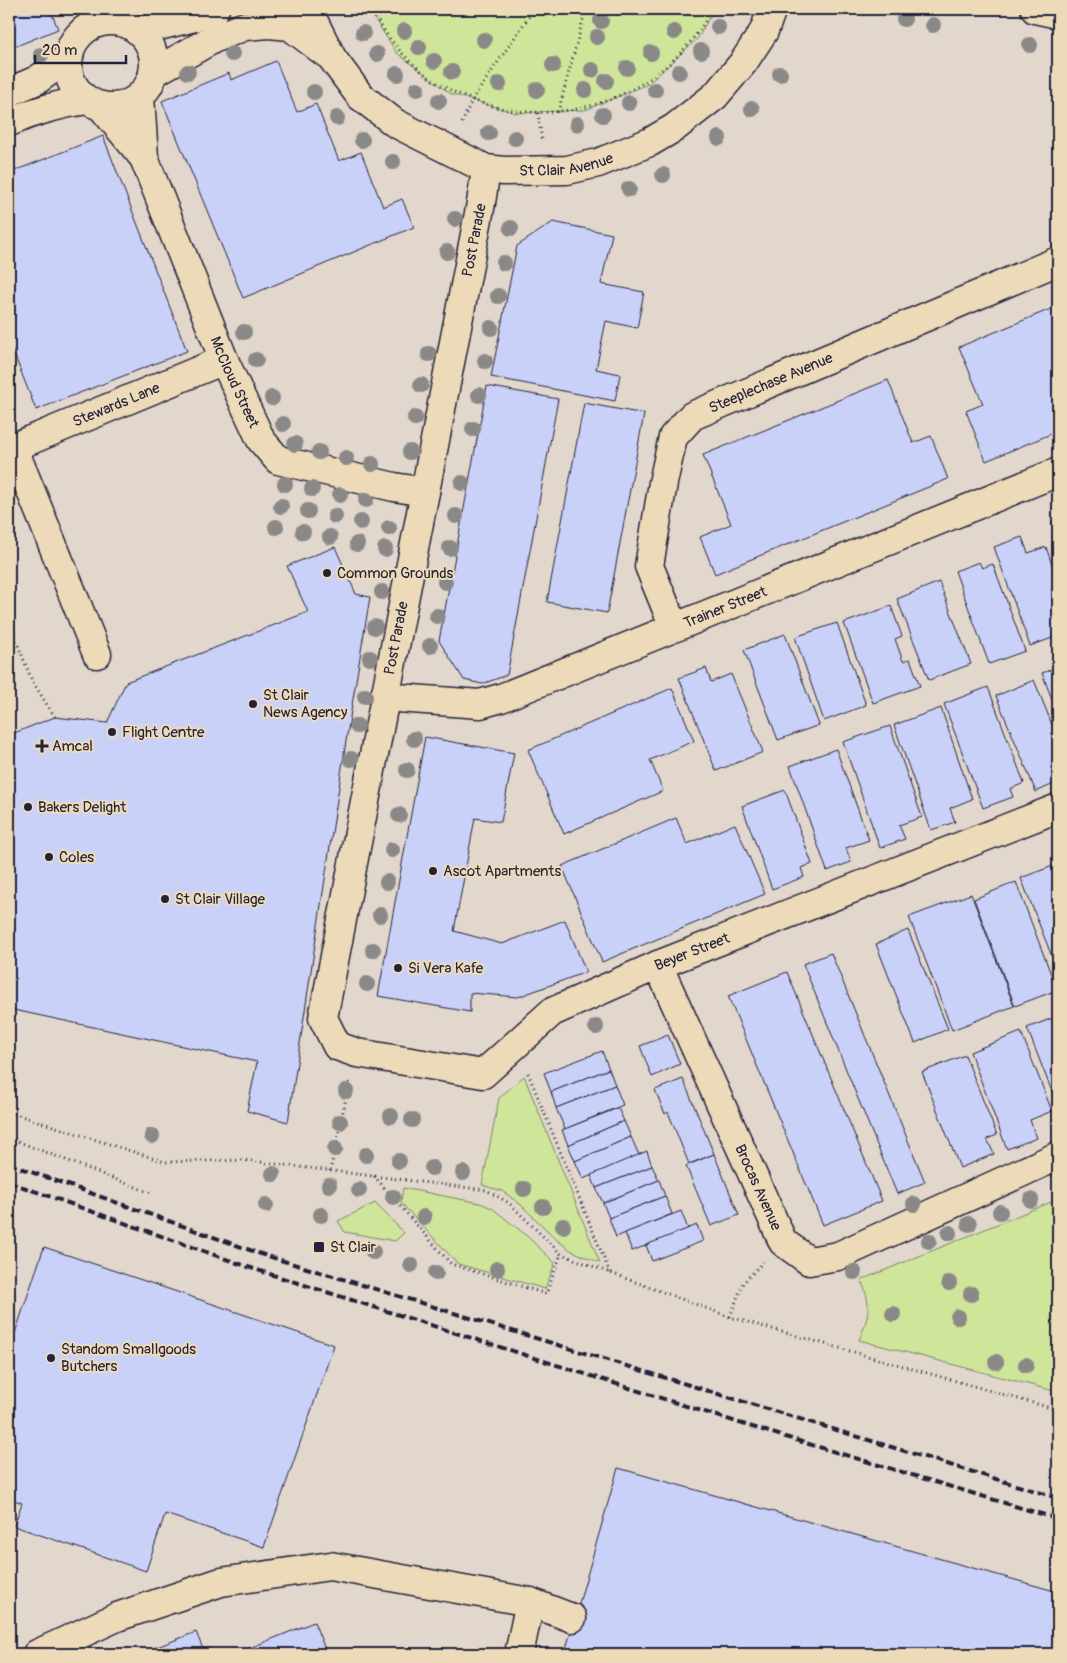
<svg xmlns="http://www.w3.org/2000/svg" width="1067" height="1663" font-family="Pangolin,sans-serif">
<rect width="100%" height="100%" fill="#e2d7cc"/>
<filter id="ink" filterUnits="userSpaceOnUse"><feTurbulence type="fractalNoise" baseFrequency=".02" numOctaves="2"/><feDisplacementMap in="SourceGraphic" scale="10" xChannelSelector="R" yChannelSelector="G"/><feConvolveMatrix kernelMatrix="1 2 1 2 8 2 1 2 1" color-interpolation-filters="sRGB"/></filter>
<g filter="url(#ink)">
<g fill="#cee59a" stroke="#78846a">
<polygon points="368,9 714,9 698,38 648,84 585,110 516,113 451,94 397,53"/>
<polygon points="524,1076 600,1263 572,1251 557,1240 520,1204 502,1191 482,1185 499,1098"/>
<polygon points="403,1188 480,1203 492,1208 526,1235 555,1263 545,1289 458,1264 401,1203"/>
<path d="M 1056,1200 L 1058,1205 L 1058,1392 L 859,1340 C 869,1316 872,1305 861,1280 Z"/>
<polygon points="375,1203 404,1233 395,1241 345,1232 338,1221"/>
</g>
<g fill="#cad1f9" stroke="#22223b">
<polygon points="9,9 50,9 58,29 9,49"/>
<polygon points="276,61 297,112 316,104 339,161 361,152 383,207 402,199 414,227 243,298 162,101 229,73 231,80"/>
<polygon points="103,136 187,351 36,410 9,341 9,173"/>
<polygon points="553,222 612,234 601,284 644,292 637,328 606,321 596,369 620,374 615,401 491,377 517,246"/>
<polygon points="1058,306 1058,431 986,461 966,411 983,404 959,347"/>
<polygon points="888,380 913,443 931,436 948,479 715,574 700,537 731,524 703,455"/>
<polygon points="487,386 558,399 507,675 482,684 464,680 439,641"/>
<polygon points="584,403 644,414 607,613 547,602"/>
<polygon points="1058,520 1058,539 1052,522"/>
<polygon points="1022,537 1028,553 1046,547 1058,582 1058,636 1030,646 994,547"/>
<polygon points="1058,543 1058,564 1052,545"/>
<polygon points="335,547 356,594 370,597 346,741 288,1122 247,1111 257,1062 9,1009 9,735 55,717 107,723 126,682 308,612 287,566"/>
<polygon points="979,562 982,568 993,564 1025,651 989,664 955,571"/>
<polygon points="939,582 971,664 929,680 897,599"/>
<polygon points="891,606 902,636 895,639 903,661 910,659 920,686 873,703 844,623"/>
<polygon points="837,623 866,705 824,721 795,637"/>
<polygon points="785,634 819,725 778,740 744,650"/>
<polygon points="1058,667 1058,715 1042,673"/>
<polygon points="706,668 711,682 731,674 763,752 716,771 679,678"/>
<polygon points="1034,680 1058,739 1058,782 1036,792 996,696"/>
<polygon points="988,687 1024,783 1010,789 1013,797 983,808 944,704"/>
<polygon points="672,688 694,741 650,760 663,791 564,834 528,750"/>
<polygon points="941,708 972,799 950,808 955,822 931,830 894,725"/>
<polygon points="890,726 922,817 899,825 905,839 880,848 843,742"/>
<polygon points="425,737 514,753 501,822 475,818 454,931 502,944 565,920 586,972 518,997 470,993 470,1012 378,996"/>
<polygon points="836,749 869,840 846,848 851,862 827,871 790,766"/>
<polygon points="785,790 812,864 801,868 804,877 772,889 742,806"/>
<polygon points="676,818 687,844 735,824 765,894 602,962 562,866"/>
<polygon points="1058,864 1058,972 1021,878"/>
<polygon points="1016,882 1057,990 1015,1006 974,899"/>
<polygon points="971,894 1014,1006 952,1030 909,917"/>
<polygon points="908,930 948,1029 915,1043 876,944"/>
<polygon points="831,953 925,1182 897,1194 803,964"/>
<polygon points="787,972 882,1201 823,1225 728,996"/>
<polygon points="1058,1016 1058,1107 1027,1028"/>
<polygon points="1021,1032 1052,1111 1030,1120 1037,1138 1007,1149 970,1052"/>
<polygon points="668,1035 680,1064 652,1077 640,1046"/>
<polygon points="602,1051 609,1069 551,1092 544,1073"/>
<polygon points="965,1055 997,1135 987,1139 994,1154 960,1168 922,1072"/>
<polygon points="609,1069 615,1085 556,1108 551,1092"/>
<polygon points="683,1079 714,1154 689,1164 668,1112 665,1114 655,1090"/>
<polygon points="615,1085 623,1105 565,1129 556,1108"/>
<polygon points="618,1108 624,1121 568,1145 562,1130"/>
<polygon points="624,1121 631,1137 575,1161 568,1145"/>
<polygon points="631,1137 639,1155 583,1179 575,1161"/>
<polygon points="647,1151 652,1166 596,1188 591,1175"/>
<polygon points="714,1154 739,1215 711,1226 686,1166"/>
<polygon points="652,1166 659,1180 603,1203 596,1188"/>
<polygon points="659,1180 665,1196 609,1218 603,1203"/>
<polygon points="665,1196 672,1214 616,1237 609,1218"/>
<polygon points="681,1211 688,1229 632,1251 625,1233"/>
<polygon points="697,1225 703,1241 652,1261 646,1245"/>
<polygon points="44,1247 334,1345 264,1547 165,1514 146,1571 14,1526 22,1503 9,1498 9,1351"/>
<polygon points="618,1468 1058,1592 1058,1654 573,1654 565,1652"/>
<polygon points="314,1622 327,1654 235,1654"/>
<polygon points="196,1632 205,1654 139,1654"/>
</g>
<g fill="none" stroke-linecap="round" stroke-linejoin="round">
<defs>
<g id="minor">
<path id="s1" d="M 304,9 L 312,18 L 332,58 L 360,96 L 395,123 L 486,169 L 504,171 L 567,170 L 598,163 L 650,142 L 674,128 L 715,96 L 743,63 L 764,31 L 772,9"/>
<polyline points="1035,9 1058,14"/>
<circle cx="111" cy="64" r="43"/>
<polyline points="139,31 195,17 215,9"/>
<polyline points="153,73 213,39 245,26 269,24 290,26 327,54"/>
<polyline points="9,92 37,80 69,57"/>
<path id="s2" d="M 140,96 L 144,158 L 224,360 L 261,440 L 278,460 L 394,487 L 425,492"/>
<polyline points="101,106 144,158"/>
<path d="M 9,122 C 35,111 59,104 87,100"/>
<path id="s3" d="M 486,169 L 481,203 L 323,1018 L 337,1046 L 357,1053 L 483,1074 L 552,1012 L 658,965 L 1058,808"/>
<polyline points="13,447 97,654"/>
<path id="s4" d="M 9,449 L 224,360"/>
<path id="s5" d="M 674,627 L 649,566 L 663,483 L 673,437 L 692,416 L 1058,261"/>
<path id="s6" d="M 384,697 L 480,704 L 501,698 L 1058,472"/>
<path id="s7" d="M 658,965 L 783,1242 L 809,1261 L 838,1256 L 1058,1156"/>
<polyline points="37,1654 117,1617 221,1582 330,1566 530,1602 572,1618"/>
<polyline points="519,1654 530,1602"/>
</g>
</defs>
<use href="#minor" stroke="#22223b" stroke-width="31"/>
<g stroke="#22223b" stroke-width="3" stroke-dasharray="1 4" stroke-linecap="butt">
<path d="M 370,9 C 384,32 399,53 420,70 C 431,80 445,88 459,94 C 551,138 665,100 712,9"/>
<polyline points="558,112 586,9"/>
<polyline points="538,113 542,141"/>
<polyline points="462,123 472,100 534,9"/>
<polyline points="9,622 32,681 55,717"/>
<polyline points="528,1073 610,1273"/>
<polyline points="9,1112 165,1162 244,1160 486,1190 509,1203 561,1254 600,1269 730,1317 1058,1410"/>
<polyline points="9,1138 151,1193"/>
<polyline points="330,1171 350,1080"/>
<polyline points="374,1176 451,1264 546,1294 561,1254"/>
<polyline points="730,1317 743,1283 763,1262"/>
</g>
<use href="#minor" stroke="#eddab8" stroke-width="28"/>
<g stroke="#22223b" stroke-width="4" stroke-dasharray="8 4" stroke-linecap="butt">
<polyline points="9,1164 261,1254 1058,1498"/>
<polyline points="9,1182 254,1269 749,1426 1058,1519"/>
</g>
</g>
<g fill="#8b8987">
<circle cx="904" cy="19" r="8"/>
<circle cx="601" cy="21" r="8"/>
<circle cx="933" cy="25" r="8"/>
<circle cx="718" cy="27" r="8"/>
<circle cx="404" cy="31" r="8"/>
<circle cx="674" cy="32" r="8"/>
<circle cx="363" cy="33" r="8"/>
<circle cx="597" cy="37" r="8"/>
<circle cx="484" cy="40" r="8"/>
<circle cx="1030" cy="45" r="8"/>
<circle cx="419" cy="47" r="8"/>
<circle cx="701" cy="51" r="8"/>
<circle cx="651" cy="53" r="8"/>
<circle cx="232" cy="54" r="8"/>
<circle cx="377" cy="54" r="8"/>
<circle cx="41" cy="55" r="8"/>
<circle cx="434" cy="61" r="8"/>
<circle cx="553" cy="65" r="8"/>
<circle cx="627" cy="68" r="8"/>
<circle cx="592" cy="70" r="8"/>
<circle cx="188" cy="72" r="8"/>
<circle cx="452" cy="72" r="8"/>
<circle cx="679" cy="72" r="8"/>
<circle cx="397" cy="74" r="8"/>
<circle cx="780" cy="74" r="8"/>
<circle cx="606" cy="81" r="8"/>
<circle cx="499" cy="84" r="8"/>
<circle cx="417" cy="89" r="8"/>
<circle cx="537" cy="90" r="8"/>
<circle cx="585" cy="90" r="8"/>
<circle cx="655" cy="90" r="8"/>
<circle cx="314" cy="92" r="8"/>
<circle cx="439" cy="101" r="8"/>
<circle cx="629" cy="103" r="8"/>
<circle cx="752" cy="109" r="8"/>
<circle cx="603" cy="115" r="8"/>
<circle cx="337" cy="118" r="8"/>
<circle cx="577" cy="124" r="8"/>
<circle cx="489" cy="133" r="8"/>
<circle cx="515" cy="138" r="8"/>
<circle cx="719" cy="138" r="8"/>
<circle cx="362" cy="140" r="8"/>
<circle cx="393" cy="162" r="8"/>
<circle cx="663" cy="175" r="8"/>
<circle cx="629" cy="189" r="8"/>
<circle cx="455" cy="219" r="8"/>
<circle cx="511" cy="228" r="8"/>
<circle cx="447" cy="252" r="8"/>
<circle cx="504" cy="263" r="8"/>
<circle cx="498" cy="296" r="8"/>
<circle cx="491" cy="328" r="8"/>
<circle cx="244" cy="332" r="8"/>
<circle cx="429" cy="354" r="8"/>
<circle cx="256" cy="360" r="8"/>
<circle cx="485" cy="361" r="8"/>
<circle cx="421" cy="385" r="8"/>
<circle cx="479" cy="395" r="8"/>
<circle cx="272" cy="398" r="8"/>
<circle cx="415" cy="418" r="8"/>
<circle cx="283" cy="424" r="8"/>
<circle cx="473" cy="429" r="8"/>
<circle cx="295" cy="444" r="8"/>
<circle cx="319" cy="452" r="8"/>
<circle cx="410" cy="452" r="8"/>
<circle cx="346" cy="458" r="8"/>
<circle cx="372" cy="464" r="8"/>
<circle cx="462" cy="483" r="8"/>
<circle cx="285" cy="484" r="8"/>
<circle cx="312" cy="489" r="8"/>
<circle cx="340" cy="495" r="8"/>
<circle cx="366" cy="500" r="8"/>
<circle cx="281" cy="506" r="8"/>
<circle cx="308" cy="511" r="8"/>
<circle cx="335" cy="516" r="8"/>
<circle cx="456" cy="516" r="8"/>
<circle cx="361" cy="522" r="8"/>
<circle cx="276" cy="527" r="8"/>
<circle cx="389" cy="528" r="8"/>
<circle cx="303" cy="532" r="8"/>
<circle cx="330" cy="537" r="8"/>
<circle cx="357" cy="544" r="8"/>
<circle cx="450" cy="548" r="8"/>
<circle cx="385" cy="549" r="8"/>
<circle cx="445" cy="582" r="8"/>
<circle cx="382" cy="592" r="8"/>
<circle cx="437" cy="616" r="8"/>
<circle cx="375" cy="627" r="8"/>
<circle cx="430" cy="646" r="8"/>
<circle cx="370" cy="658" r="8"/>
<circle cx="365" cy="696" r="8"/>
<circle cx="357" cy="726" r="8"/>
<circle cx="414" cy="739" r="8"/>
<circle cx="351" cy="759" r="8"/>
<circle cx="407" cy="770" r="8"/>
<circle cx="399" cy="815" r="8"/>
<circle cx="392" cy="850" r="8"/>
<circle cx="387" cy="882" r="8"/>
<circle cx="380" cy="915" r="8"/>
<circle cx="373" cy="950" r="8"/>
<circle cx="367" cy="984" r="8"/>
<circle cx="596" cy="1027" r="8"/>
<circle cx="346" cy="1091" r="8"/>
<circle cx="391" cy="1116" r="8"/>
<circle cx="412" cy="1120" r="8"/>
<circle cx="340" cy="1122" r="8"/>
<circle cx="152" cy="1136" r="8"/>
<circle cx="335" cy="1149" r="8"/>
<circle cx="366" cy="1155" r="8"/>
<circle cx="399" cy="1161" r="8"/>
<circle cx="432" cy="1168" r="8"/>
<circle cx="463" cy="1173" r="8"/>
<circle cx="273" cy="1174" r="8"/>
<circle cx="329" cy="1185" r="8"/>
<circle cx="524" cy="1189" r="8"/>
<circle cx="359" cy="1190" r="8"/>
<circle cx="393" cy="1197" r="8"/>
<circle cx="1031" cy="1200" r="8"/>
<circle cx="914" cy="1204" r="8"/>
<circle cx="266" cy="1205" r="8"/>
<circle cx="543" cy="1207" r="8"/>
<circle cx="1000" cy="1212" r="8"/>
<circle cx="321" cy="1215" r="8"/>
<circle cx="424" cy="1217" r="8"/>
<circle cx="969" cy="1224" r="8"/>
<circle cx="563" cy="1226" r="8"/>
<circle cx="949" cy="1233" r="8"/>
<circle cx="929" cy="1241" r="8"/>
<circle cx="373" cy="1252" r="8"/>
<circle cx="411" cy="1265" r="8"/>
<circle cx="497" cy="1269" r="8"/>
<circle cx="854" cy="1272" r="8"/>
<circle cx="436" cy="1273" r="8"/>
<circle cx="949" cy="1283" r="8"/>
<circle cx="971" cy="1294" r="8"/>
<circle cx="893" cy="1314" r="8"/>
<circle cx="958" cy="1317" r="8"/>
<circle cx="996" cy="1362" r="8"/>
<circle cx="1026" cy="1365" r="8"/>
</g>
</g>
<g fill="#22223b" stroke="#eddab8" stroke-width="2">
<circle cx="327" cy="573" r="5"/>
<circle cx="253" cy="704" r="5"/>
<circle cx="112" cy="732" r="5"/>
<path d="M39.5 738.5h5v5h5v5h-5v5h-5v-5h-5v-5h5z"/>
<circle cx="28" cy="807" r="5"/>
<circle cx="49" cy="857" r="5"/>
<circle cx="433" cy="871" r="5"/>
<circle cx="165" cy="899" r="5"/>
<circle cx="398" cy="968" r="5"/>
<rect x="313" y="1241" width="12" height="12" rx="2.5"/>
<circle cx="51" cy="1358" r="5"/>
</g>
<g text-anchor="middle" stroke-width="4" stroke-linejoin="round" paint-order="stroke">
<g font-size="15" fill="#22223b" stroke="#eddab8">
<text dy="5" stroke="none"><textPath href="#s1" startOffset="331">St Clair Avenue</textPath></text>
<text transform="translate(474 240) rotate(-79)" y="5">Post Parade</text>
<text dy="5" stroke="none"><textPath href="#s2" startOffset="304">McCloud Street</textPath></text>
<text dy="5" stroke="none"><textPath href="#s5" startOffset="311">Steeplechase Avenue</textPath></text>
<text dy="5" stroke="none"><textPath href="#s4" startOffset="116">Stewards Lane</textPath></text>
<text dy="5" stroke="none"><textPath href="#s6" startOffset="360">Trainer Street</textPath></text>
<text transform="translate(396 638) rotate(-79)" y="5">Post Parade</text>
<text dy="5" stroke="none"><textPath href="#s3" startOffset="1290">Beyer Street</textPath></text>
<text dy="5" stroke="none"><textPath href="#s7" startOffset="244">Brocas Avenue</textPath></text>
</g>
<g font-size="15" fill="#22223b" stroke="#eddab8" text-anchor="start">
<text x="337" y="578">Common Grounds</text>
<text x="263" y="700">St Clair<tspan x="263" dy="17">News Agency</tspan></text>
<text x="122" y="737">Flight Centre</text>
<text x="52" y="751">Amcal</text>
<text x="38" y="812">Bakers Delight</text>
<text x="59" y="862">Coles</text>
<text x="443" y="876">Ascot Apartments</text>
<text x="175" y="904">St Clair Village</text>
<text x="408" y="973">Si Vera Kafe</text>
<text x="330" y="1252">St Clair</text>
<text x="61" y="1354">Standom Smallgoods<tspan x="61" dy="17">Butchers</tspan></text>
</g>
</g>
<rect width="1067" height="1663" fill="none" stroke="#eddab8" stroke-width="30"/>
<rect x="15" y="15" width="1037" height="1633" fill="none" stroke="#22223b" stroke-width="2" filter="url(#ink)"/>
<path d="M35 55v8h91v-8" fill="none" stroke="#22223b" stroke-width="2.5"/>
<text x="42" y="55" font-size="15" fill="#22223b" stroke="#eddab8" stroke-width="4" paint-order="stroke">20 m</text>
</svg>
